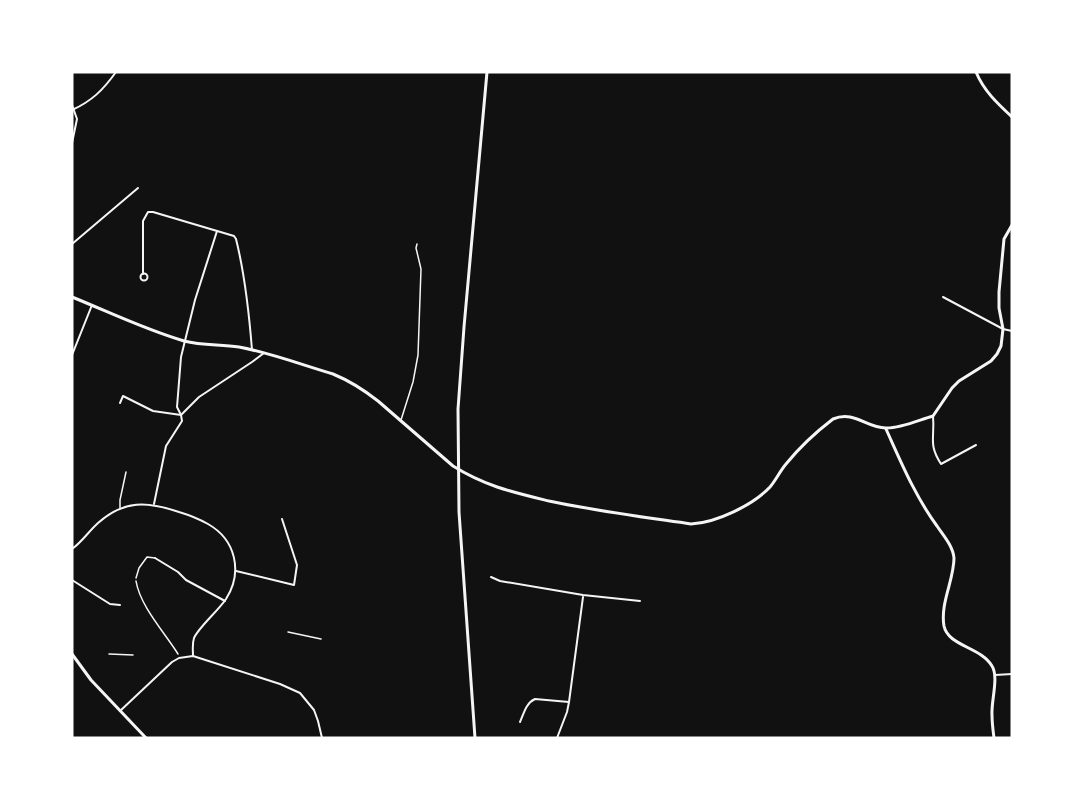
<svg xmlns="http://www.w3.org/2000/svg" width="1084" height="810" font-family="Georgia,serif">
<rect width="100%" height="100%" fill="#111"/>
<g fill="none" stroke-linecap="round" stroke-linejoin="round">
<g stroke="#f5f5f5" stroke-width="1.5">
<path d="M 136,581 C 140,606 165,633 178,654"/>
<polyline points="288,632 321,639"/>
</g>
<g stroke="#f5f5f5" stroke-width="1.5">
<polyline points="401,420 413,382 418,355 421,269 416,248 417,244"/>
<polyline points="120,508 120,500 126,472"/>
<polyline points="136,578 139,568 147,557 155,558"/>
<polyline points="109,654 133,655"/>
</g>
<g stroke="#f5f5f5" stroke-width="2">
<polyline points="72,105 77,119 72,143"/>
<path d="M 72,110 C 92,101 103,90 116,72"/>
<polyline points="72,244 138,188"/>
<circle cx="144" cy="277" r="3.5"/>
<path d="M 143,274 L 143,221 L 148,212 L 153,212 L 234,236 L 236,239 C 245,275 249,312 252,350"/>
<polyline points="943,297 1003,329 1012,331"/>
<polyline points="72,355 92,305"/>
<polyline points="120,403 123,396 153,411 181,415"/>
<polyline points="181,415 199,397 252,362 264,353"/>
<path d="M 933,416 C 935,438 928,444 941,464 L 976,445"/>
<polyline points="154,504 166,446 182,421 181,415 177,407 181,357 195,300 217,231"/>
<path d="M 72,549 C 82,542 89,531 98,523 C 124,500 147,501 179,512 C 189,515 199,519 208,524 C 236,540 243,572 226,599 C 218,611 199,627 194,638 C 192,644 193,650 193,656"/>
<polyline points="155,558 178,572 186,580 225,601"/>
<polyline points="236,571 294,585 297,565 282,519"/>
<polyline points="491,577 500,581 583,595 640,601"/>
<polyline points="72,580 110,604 120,605"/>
<polyline points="995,675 1012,674"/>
<polyline points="120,711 172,662 179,658 193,656 280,684 300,693 314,710 318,721 322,738"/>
<path d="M 520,722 C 524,713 526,703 535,699 L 569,702"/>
<polyline points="557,738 567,712 569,702 583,597"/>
</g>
<g stroke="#f5f5f5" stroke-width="3">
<path d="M 976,72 C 984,91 997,103 1012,117"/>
<path d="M 72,297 C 109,312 146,330 184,341 C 203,346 221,344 239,347 C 271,353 302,365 333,374 C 350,381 364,390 378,401 L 453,466 C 485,486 512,492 549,501 C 596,511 643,517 691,524 C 716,523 753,505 770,487 C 776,480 780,471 786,464 C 799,448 816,432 833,419 C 855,410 867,429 887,428 C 902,428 919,420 933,416 L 952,388 L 959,381 L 991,361 L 997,354 L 1001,346 L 1003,329 L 999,308 L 999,292 L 1004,239 L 1012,225"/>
<path d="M 886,429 C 901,462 915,496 937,526 C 943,535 953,546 954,558 C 954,580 940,603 944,626 C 948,646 981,647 992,666 C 999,677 991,701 992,715 C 992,723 993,730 994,738"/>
<polyline points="72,654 91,680 146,738"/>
</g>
<polyline stroke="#f5f5f5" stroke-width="3" points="475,738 459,512 458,409 464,327 487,72"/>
</g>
<rect width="1084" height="810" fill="none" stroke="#ffffff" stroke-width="147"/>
</svg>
